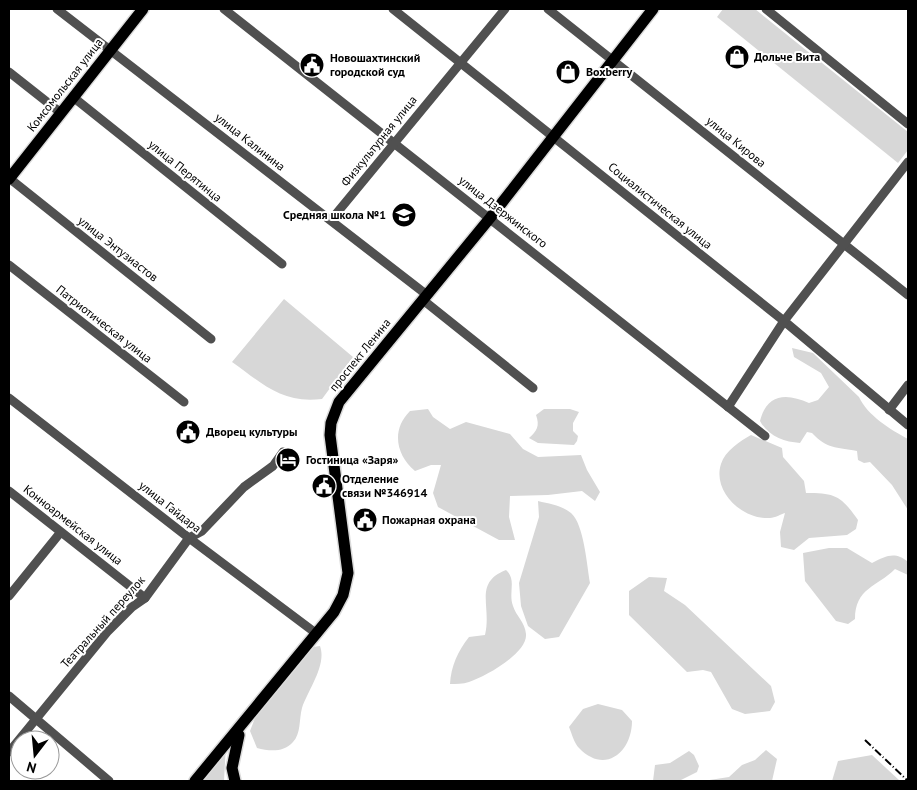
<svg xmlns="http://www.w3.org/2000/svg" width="917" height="790" font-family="'PT Sans',sans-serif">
<rect width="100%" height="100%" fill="#fff"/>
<g fill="#d7d7d7">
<polygon points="723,9 755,9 908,132 908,150 898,163 717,17"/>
<path d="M 284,299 L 353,357 L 322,399 C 282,404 263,384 232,362 Z"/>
<path d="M 792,348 L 813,353 L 859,397 C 867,415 891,430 908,439 L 908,510 L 892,485 L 870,462 L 864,463 L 858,460 L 857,451 C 836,447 827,449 812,433 L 807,432 L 800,443 C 784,442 768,436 760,421 C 767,393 787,393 809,403 L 818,400 L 829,387 L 821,373 L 794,357 Z"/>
<path d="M 428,409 L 433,417 L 450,429 L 466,422 L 510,434 L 523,449 L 538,457 L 581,455 L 587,470 L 600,492 L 595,501 L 582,491 L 548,495 L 510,496 L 509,517 L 515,540 L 499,540 L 438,507 L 433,493 L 441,465 L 431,465 L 415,471 C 396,455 391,430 410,411 Z"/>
<path d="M 544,409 L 570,409 L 579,412 L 573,423 L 573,431 L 578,436 L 577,441 L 574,445 L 538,443 L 529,438 C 537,431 540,426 536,415 Z"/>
<path d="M 751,435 L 782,448 L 783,457 L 804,481 L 806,493 C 836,493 841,496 858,520 L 856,529 L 847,535 L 809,538 L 794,550 L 781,547 L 780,532 L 785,513 C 781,514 775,518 770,518 C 743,520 712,492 721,464 C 725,451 740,441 751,435 Z"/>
<path d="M 538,501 C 550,504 561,505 571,513 C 584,524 587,566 590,583 L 559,637 L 545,639 L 528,626 L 521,606 L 519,583 L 539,517 Z"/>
<path d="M 829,548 L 847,548 L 872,563 C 886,556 895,551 908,562 L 908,575 L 895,569 C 877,587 855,588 855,619 L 848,624 L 836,621 L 805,581 L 803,553 Z"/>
<path d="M 506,570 C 517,580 508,592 513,606 C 516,616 525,622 526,634 C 528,653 485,677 469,682 C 463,684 456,684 450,684 C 451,666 458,651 469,637 L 485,635 C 492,606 473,583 506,570 Z"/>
<polygon points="649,577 667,578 664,591 685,605 771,686 775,702 770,711 745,714 732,709 711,672 703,670 687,672 629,615 629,591"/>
<path d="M 320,646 C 327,665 308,690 302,708 C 299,719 301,734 293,742 C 283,753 269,751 257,748 L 250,731 L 255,718 L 313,647 Z"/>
<path d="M 598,704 L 622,710 L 632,721 C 632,752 605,775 579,748 C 574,743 572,734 569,727 L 583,709 Z"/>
<polygon points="226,745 224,781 195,781"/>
<polygon points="766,750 777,759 772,781 703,781 729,777 742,765 755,760"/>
<polygon points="689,751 694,755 699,766 697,772 681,780 653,781 655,765 670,763"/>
<polygon points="872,755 900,781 832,781 838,761"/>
</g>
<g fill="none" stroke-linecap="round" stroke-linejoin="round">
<defs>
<g id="major">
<polyline points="9,179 143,9"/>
<polyline points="195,781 334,612 343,595 348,573 330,435 331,423 339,402 490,218 653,9"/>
<polyline points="235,781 232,768 239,735"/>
</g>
</defs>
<use href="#major" stroke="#dbdbdb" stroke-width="14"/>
<g stroke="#505050" stroke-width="9">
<polyline points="57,9 427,295"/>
<polyline points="224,9 765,436"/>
<polyline points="393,9 784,321 908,425"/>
<polyline points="548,9 908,295"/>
<polyline points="766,9 908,124"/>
<polyline points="9,72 61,113"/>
<polyline points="73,97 282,264"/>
<polyline points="9,178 211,339"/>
<polyline points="331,220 505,9"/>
<polyline points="9,265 184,402"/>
<polyline points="423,300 533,388"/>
<polyline points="9,398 189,538 317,634"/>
<polyline points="728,407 784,321 908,162"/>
<polyline points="889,410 908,385"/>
<polyline points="9,491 145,598"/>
<polyline points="9,596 60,533"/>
<polyline points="9,696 109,781"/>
<polyline points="9,752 108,631 132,607 145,598 189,538 202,531 244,487 273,466 283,452"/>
</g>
<use href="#major" stroke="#000" stroke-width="11"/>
<polyline stroke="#000" stroke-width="2" stroke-dasharray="8 2.5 1 2.5" stroke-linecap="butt" points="865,740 908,781"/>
</g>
<defs>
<symbol id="shop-disc" viewBox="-11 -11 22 22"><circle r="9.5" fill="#000" stroke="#fff"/><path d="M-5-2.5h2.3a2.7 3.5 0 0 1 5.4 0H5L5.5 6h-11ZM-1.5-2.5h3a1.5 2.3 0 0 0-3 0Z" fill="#fff"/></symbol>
<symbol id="civic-disc" viewBox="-11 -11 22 22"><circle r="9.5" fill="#000" stroke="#fff"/><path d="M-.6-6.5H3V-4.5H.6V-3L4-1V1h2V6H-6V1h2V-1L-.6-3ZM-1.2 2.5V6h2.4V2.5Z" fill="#fff"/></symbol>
<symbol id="school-disc" viewBox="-11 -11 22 22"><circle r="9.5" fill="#000" stroke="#fff"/><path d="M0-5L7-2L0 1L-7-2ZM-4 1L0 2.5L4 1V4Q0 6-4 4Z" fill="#fff"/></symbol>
<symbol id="hotel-disc" viewBox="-11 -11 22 22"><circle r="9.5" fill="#000" stroke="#fff"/><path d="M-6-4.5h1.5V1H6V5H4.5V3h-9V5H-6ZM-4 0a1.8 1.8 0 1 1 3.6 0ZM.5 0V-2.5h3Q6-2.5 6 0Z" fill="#fff"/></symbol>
</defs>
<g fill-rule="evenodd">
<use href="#shop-disc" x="723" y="43" width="28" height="28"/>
<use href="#civic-disc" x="298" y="51" width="28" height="28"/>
<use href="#shop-disc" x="554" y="58" width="28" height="28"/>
<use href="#school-disc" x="390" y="201" width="28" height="28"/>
<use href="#civic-disc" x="174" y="418" width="28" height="28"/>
<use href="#hotel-disc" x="274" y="446" width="28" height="28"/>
<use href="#civic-disc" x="310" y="472" width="28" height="28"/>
<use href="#civic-disc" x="351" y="506" width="28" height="28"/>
</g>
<g text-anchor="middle" stroke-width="4" stroke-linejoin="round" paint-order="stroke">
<g font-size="12" font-weight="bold" fill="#000" stroke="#fff" text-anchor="start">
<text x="754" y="61">Дольче Вита</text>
<text x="330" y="62">Новошахтинский<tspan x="330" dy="14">городской суд</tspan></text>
<text x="586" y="76">Boxberry</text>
<text x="386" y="219" text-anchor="end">Средняя школа №1</text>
<text x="206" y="436">Дворец культуры</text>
<text x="306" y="464">Гостиница «Заря»</text>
<text x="342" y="483">Отделение<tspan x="342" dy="14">связи №346914</tspan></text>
<text x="382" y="524">Пожарная охрана</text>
</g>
<g font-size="12" fill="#000" stroke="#fff">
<text transform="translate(65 85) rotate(-52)" y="4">Комсомольская улица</text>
<text transform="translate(379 141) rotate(-51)" y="4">Физкультурная улица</text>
<text transform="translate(250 142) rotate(38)" y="4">улица Калинина</text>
<text transform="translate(736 142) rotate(39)" y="4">улица Кирова</text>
<text transform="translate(185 171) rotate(39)" y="4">улица Перятинца</text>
<text transform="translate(660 206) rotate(39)" y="4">Социалистическая улица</text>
<text transform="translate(503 212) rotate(38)" y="4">улица Дзержинского</text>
<text transform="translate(118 249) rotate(38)" y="4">улица Энтузиастов</text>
<text transform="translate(104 324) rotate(38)" y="4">Патриотическая улица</text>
<text transform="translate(360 355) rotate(-51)" y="4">проспект Ленина</text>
<text transform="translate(170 507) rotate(38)" y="4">улица Гайдара</text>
<text transform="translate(73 525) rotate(38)" y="4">Конноармейская улица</text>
<text transform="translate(103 622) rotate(-48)" y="4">Театральный переулок</text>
</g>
</g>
<rect width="917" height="790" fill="none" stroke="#000000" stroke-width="20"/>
<g transform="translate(35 755) rotate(196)"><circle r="24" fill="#ffffff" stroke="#999999"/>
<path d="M0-4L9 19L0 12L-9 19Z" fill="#000000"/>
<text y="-8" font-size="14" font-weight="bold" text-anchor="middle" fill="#000000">N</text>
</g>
</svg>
